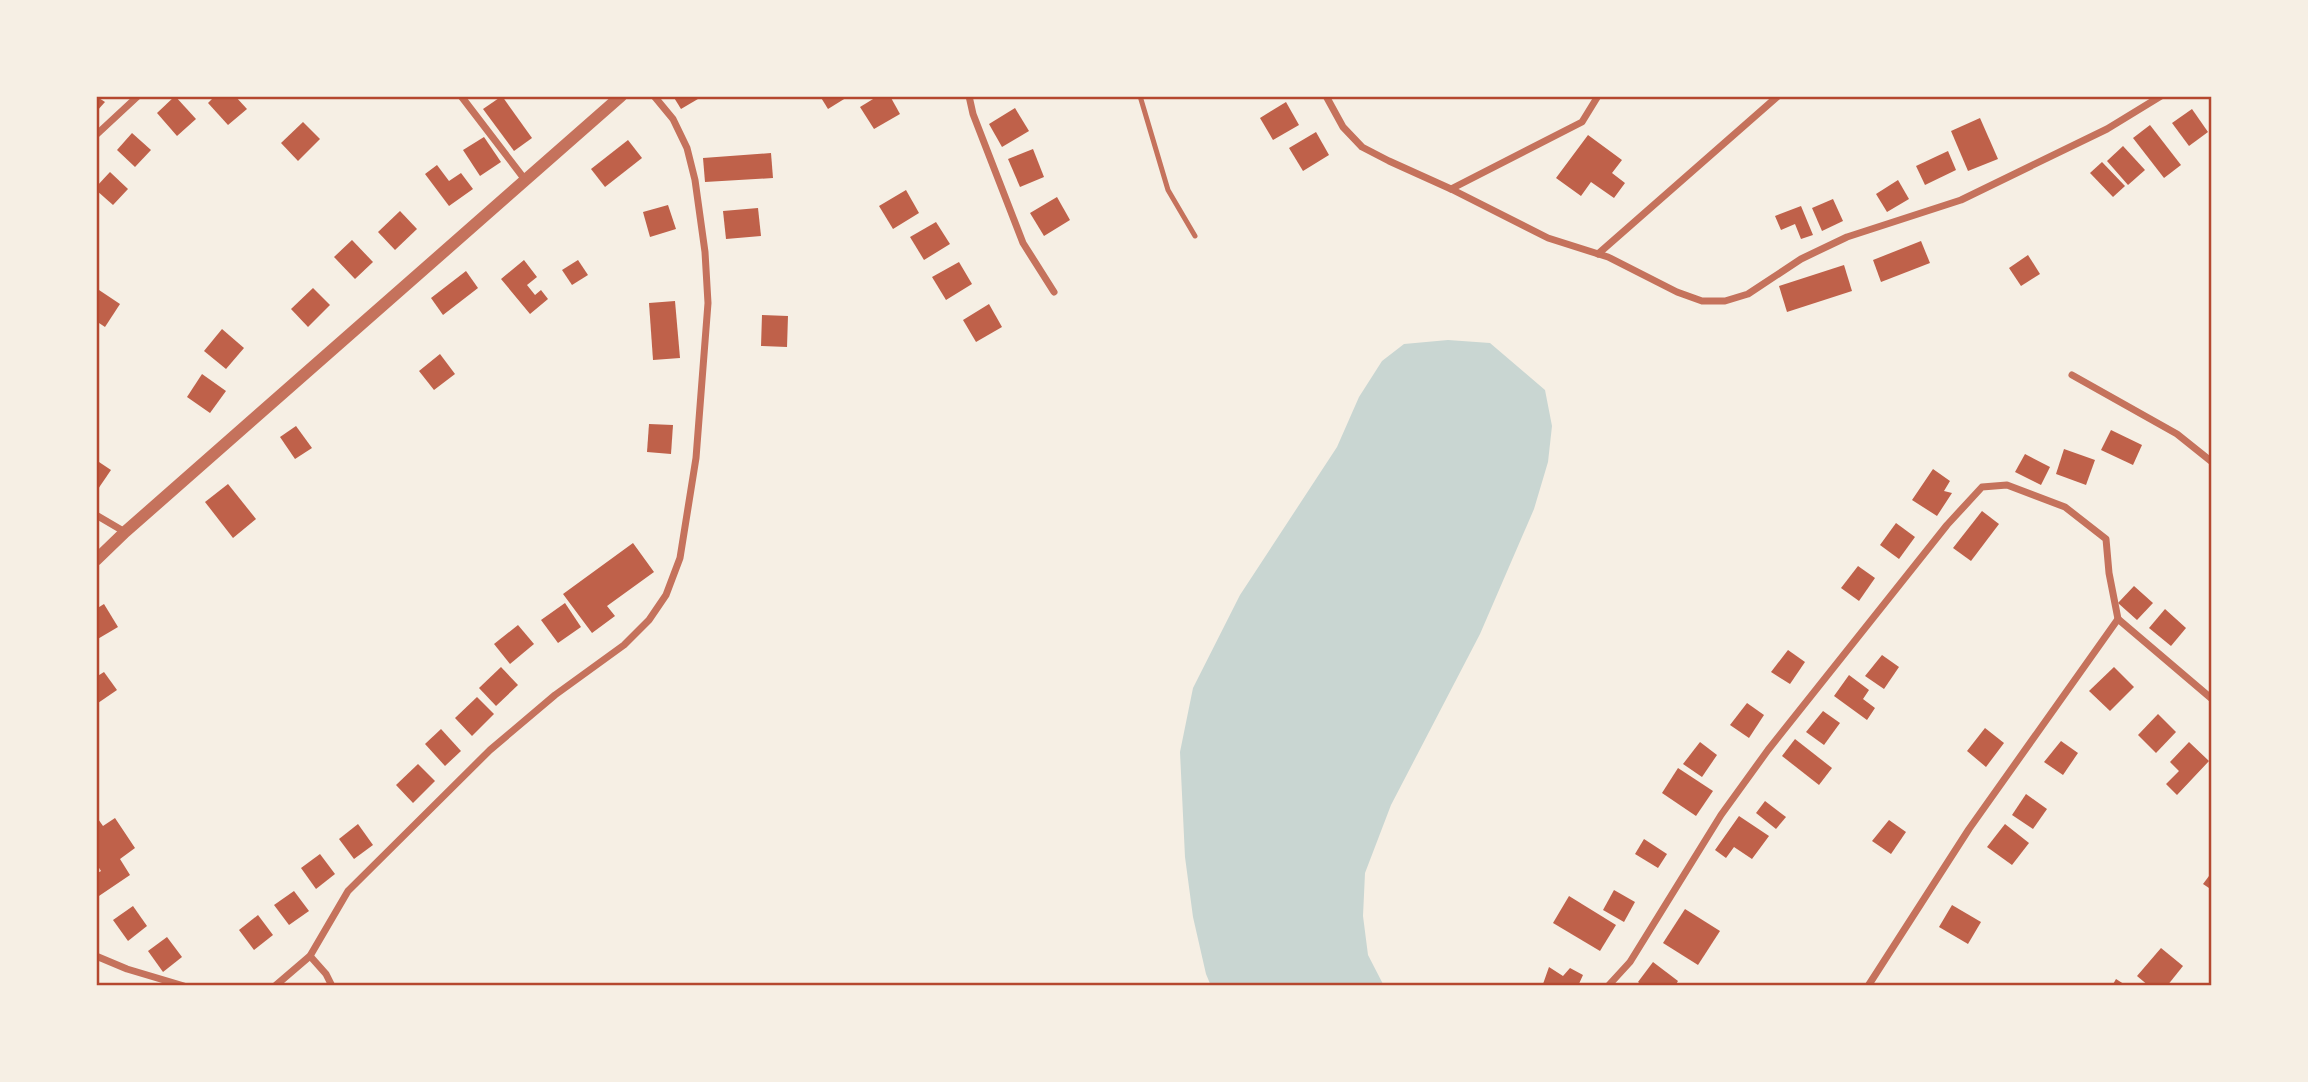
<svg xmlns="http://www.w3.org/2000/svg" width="2308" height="1082" font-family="'Fira Sans Condensed',sans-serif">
<rect width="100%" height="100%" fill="#f6efe4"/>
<polygon fill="#c9d6d2" points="1448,340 1490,343 1545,390 1552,426 1548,462 1534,509 1480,634 1391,805 1365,873 1363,916 1368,955 1384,986 1211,986 1206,974 1193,917 1185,857 1180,752 1193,688 1240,595 1337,447 1359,397 1382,361 1404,344"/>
<g fill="#bf614a">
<polygon points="96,96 105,102 96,112"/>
<polygon points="175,96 196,119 177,136 157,113"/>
<polygon points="215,96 235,96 247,109 228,125 208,103"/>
<polygon points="502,96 532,138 514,151 483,109"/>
<polygon points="673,96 703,96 681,109"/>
<polygon points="820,96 849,96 828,109"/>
<polygon points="878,96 890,96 900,114 874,129 860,107"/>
<polygon points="1286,102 1299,125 1273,140 1260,118"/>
<polygon points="1015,108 1029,131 1002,147 989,124"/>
<polygon points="2192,109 2208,132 2189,146 2172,123"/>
<polygon points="1980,118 1998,159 1968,171 1951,131"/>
<polygon points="303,122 320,139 298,161 281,143"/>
<polygon points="2150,125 2181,165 2164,178 2133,138"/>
<polygon points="1316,132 1329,155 1303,171 1289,148"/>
<polygon points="132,133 151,150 135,167 117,150"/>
<polygon points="1588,135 1622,160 1612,173 1625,183 1614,198 1591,182 1581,196 1556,178"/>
<polygon points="484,137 501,162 480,176 463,150"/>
<polygon points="628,140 642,158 605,187 591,169"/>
<polygon points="2123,146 2145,170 2128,185 2107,161"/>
<polygon points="1033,149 1044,177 1020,187 1008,159"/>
<polygon points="1948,151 1956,170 1925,185 1916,166"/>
<polygon points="771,153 773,178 705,182 703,158"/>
<polygon points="2102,162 2125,186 2113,197 2090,173"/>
<polygon points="437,165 449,181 461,173 473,189 449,206 425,174"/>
<polygon points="110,172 128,189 113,205 96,190 96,187"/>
<polygon points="1898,180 1909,199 1887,212 1876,194"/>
<polygon points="906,190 919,213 893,229 879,206"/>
<polygon points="1057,197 1070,220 1044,236 1030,213"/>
<polygon points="1833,199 1843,221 1822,231 1812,208"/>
<polygon points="668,205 676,229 650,237 643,212"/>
<polygon points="1801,206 1813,235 1801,239 1795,224 1781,230 1775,216"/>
<polygon points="758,208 761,236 726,239 723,211"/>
<polygon points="400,211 417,229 395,250 378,232"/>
<polygon points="936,222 950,244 924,260 910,237"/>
<polygon points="352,240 373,262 355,279 334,257"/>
<polygon points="1921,241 1930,263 1881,282 1873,260"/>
<polygon points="2028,255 2040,274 2021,286 2009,268"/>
<polygon points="524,260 537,277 527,285 535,295 541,290 548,299 530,314 501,279"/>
<polygon points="578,260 588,275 572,285 562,270"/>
<polygon points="959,262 972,284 946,300 932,277"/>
<polygon points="1844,265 1852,291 1787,312 1779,286"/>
<polygon points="466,271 478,288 443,315 431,298"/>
<polygon points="96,288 120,304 105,327 96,321"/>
<polygon points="313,288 330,305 308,327 291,309"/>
<polygon points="675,301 680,358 653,360 649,303"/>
<polygon points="989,304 1002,327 976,342 963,320"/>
<polygon points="762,315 788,316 787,347 761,346"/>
<polygon points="222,329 244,348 226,369 204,351"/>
<polygon points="440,354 455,374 434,390 419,371"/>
<polygon points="202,374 226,391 210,413 187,397"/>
<polygon points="649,424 673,425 671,454 647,452"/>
<polygon points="296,426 312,448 295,459 280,437"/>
<polygon points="2111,430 2142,445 2133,465 2101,450"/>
<polygon points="2064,449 2095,460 2086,485 2056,474"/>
<polygon points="2025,454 2050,467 2041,485 2015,472"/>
<polygon points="96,460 111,470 96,492"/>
<polygon points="1933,469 1950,481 1944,491 1952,493 1937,516 1912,500"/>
<polygon points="228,484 256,519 233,538 205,502"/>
<polygon points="1982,511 1999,524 1971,561 1953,548"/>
<polygon points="1896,523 1915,537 1899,559 1880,545"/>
<polygon points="633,543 654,572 607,606 615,616 592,633 563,594"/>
<polygon points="1858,566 1875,578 1859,601 1841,588"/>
<polygon points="2134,586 2153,603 2137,620 2118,603"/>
<polygon points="565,603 581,627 558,643 541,620"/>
<polygon points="104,604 118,627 96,640 96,609"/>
<polygon points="2165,609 2186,628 2171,646 2149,628"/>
<polygon points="518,625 534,644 510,664 494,644"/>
<polygon points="1788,650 1805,662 1790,684 1771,672"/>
<polygon points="1882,655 1899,667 1884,689 1865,676"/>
<polygon points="501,667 518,685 496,706 479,688"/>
<polygon points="2114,667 2134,687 2110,711 2089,691"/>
<polygon points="104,672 117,690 98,703 96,677"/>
<polygon points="1849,675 1869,690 1863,699 1875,708 1867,720 1834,696"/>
<polygon points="477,697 494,714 472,736 455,718"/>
<polygon points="1747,703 1764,715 1749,738 1730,725"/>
<polygon points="1823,711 1840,723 1824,745 1806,732"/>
<polygon points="2158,714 2176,732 2156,753 2138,735"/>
<polygon points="1985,728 2004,743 1986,767 1967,751"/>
<polygon points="441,729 461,751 445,766 425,744"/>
<polygon points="1795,739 1832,768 1819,785 1782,756"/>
<polygon points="2061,741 2078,753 2063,775 2044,762"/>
<polygon points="1700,742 1717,755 1702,777 1683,764"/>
<polygon points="2189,742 2209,761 2177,795 2166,784 2179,771 2170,762"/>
<polygon points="418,764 435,781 413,803 396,785"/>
<polygon points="1678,768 1713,791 1696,816 1662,793"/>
<polygon points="2026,794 2047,809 2033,829 2012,815"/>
<polygon points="1765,801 1786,817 1776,829 1756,813"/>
<polygon points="96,816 103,826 115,818 135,848 120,859 130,875 96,898 96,874 101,871 96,863"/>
<polygon points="1739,816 1769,836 1752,859 1734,847 1726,858 1715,850"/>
<polygon points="1889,820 1906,832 1891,854 1872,841"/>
<polygon points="358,824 373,845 354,859 339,839"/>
<polygon points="2005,824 2029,843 2012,865 1987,847"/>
<polygon points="1644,839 1667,854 1658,868 1635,854"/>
<polygon points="320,854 335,874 316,889 301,868"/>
<polygon points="2212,872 2212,890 2203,884"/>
<polygon points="1614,890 1635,902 1624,922 1603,910"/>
<polygon points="294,891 309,911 289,925 274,905"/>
<polygon points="1569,896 1616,925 1600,951 1553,923"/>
<polygon points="1952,905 1981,922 1968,944 1939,927"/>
<polygon points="133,906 147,926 128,941 113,920"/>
<polygon points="1685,909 1720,931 1698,965 1663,943"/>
<polygon points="258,915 273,935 254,950 239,930"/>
<polygon points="167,937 182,957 163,972 148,951"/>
<polygon points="2161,948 2183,966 2167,986 2149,986 2137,976"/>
<polygon points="1653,962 1678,981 1675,986 1643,986 1638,982"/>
<polygon points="1549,967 1563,976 1570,968 1583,975 1578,986 1547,986 1543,984"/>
<polygon points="2116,979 2127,986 2112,986"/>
</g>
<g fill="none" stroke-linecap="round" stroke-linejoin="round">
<polyline stroke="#c5725c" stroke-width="5" points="1140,96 1168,190 1195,236"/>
<g stroke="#c5725c" stroke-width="7">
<polyline points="461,96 526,181"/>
<polyline points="969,96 973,114 1023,243 1054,292"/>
<polyline points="1326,96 1343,127 1362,147 1389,161 1451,189 1548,238 1608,257 1677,292 1702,301 1725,301 1748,294 1801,259 1847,237 1961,200 2107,129 2161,96"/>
<polyline points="96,135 138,96"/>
<polyline points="1451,189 1582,122 1598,96"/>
<polyline points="1598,254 1778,96"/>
<polyline points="2072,375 2177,434 2212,462"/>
<polyline points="96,515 125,532"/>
<polyline points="96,956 127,969 184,986"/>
<polyline points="310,956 326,974 332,986"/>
<polyline points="275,986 310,956 348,891 490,750 555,695 624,645 649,620 666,595 680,558 696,458 708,303 705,252 695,180 687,148 673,119 654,96"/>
<polyline points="1608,986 1630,962 1721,815 1768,750 1947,525 1982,487 2007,485 2065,507 2106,539 2109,573 2118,619"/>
<polyline points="1868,986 1969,829 2118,619 2212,699"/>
</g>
<polyline stroke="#c5725c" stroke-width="12" points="96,560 125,532 621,96"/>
</g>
<rect width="2308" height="1082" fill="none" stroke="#f6efe4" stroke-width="196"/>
<rect x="98" y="98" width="2112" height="886" fill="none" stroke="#b5482f" stroke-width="2.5"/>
</svg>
